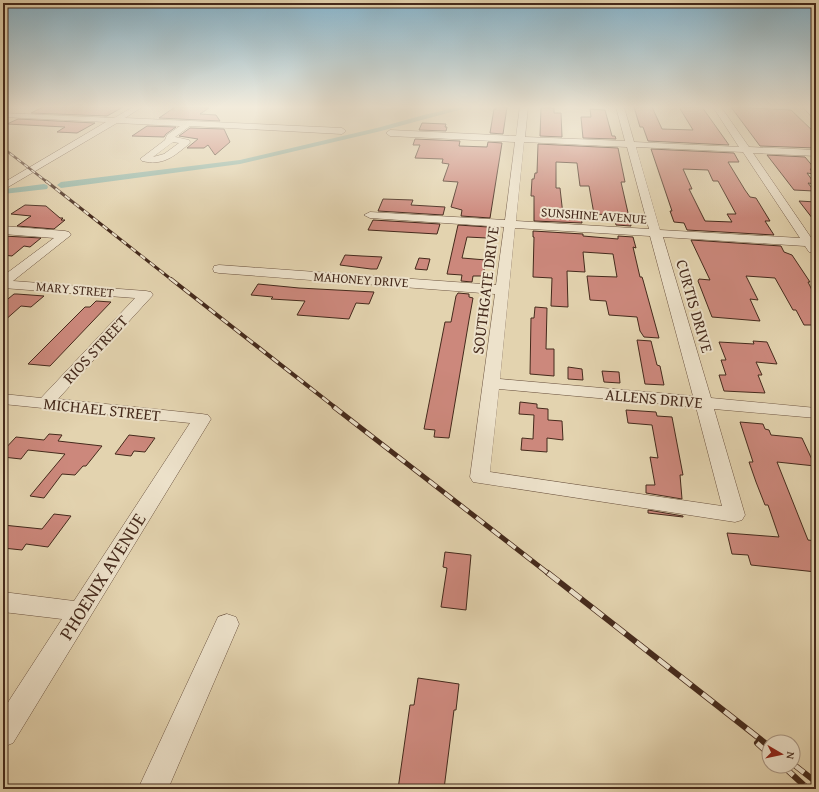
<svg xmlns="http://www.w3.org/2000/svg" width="819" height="792" font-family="'Gentium Book Plus',serif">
<rect width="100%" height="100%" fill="#e3d3af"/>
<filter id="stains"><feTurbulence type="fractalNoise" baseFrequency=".005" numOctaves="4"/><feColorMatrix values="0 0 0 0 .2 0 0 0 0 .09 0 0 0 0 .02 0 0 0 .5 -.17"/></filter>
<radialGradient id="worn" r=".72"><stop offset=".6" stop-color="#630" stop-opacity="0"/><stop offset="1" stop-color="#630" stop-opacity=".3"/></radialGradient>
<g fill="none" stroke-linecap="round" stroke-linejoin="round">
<g fill="#95b8aa" fill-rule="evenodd">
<polygon points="459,107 470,107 381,131 240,164 61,188 57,185 61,182 240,160 377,128 424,115"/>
<polygon points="44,184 47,185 48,187 47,189 3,194 3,190 5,189"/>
</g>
</g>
<g fill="#cc887c" stroke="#452a1c" fill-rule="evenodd">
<polygon points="43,107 123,107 107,116 31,113"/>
<polygon points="175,107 209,108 200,114 216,115 220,121 159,118"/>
<polygon points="496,107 507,107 503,134 490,133 494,109 496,109"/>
<polygon points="634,107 652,107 662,129 693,130 679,107 702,107 729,145 648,141 643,127 640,127"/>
<polygon points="731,107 791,110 816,134 816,148 760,146"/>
<polygon points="541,108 554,108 554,113 561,113 562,137 540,136"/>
<polygon points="590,109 605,110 612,136 615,136 616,139 583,138 581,117 591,117"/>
<polygon points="18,119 95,123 77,133 57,132 65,127 7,124"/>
<polygon points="422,123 446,124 445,127 447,127 446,131 419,130"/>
<polygon points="147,126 176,127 166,134 164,137 132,136"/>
<polygon points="190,128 224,129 230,142 215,155 208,145 204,148 187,148 198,139 179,136"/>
<polygon points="415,139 460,141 459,146 487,147 488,142 502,143 490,218 461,216 462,210 451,207 458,182 443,181 449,164 442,163 443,159 415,158 420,145 413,145"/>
<polygon points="538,144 618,148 625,182 621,182 631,226 616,225 614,215 594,214 589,186 580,186 577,163 556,162 556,188 560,188 563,215 581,216 582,223 534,221 534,196 531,196 532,179 534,179 535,173 537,173"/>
<path d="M 651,149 L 734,153 L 739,162 L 728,162 L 745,190 L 750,197 L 756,198 L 770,221 L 765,221 L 774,235 L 687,230 L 684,223 L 674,222 L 670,211 L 672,211 ZM 683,169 L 708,170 L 713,181 L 718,181 L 736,214 L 727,214 L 732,222 L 705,221 L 689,189 L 692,189 Z"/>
<polygon points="767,155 805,157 815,169 810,169 814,174 807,173 815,184 808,183 814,191 794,190"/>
<polygon points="383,199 413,200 411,205 445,207 443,215 378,211"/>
<polygon points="799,201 816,202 816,223"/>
<polygon points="25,205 46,206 60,218 63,218 61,220 65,220 54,229 17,226 31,216 11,214"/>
<polygon points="373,220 440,224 437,234 368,230"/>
<polygon points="458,225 488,227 487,238 467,237 462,258 486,260 483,276 473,276 472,282 461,281 462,275 447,274"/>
<polygon points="533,231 583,234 583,236 618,239 618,236 633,237 636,248 633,247 640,277 642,277 643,280 659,338 644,337 640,331 637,317 609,315 606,301 590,300 587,276 617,277 613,254 583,252 585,272 567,271 568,307 551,306 552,278 533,277 534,237 533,237"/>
<polygon points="3,236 41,238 30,247 24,246 12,256 3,255"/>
<polygon points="691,240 781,246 784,252 792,255 810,282 808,282 816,298 816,325 804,325 796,310 793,310 775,278 746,276 758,300 750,299 760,321 712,317 698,281 699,279 710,280"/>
<polygon points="345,255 362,256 382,257 377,269 371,269 340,265"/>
<polygon points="419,258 430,259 427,270 415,269"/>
<polygon points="258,284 299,288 374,292 369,304 356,303 349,319 297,315 305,301 271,299 273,297 251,295"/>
<polygon points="458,293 469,294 469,297 473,298 469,320 449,438 434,437 435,430 424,429 445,322 451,322 456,296"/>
<polygon points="14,294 17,294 44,296 31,307 21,306 3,322 3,303"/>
<polygon points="96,301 111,302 50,366 28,364 85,307 90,307"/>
<polygon points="535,307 547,308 546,349 554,349 554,376 530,374 531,318 534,318"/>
<polygon points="637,340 651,341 657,365 660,366 664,385 645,384"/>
<polygon points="753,341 767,342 777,364 756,362 762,375 758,375 765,393 724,391 719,375 726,375 721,360 726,360 719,342 754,344"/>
<polygon points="568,367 582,369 583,380 568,379"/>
<polygon points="602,371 619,372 620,383 604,382"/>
<polygon points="520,402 537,404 537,408 548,409 548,420 562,421 563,440 547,438 547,452 521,450 522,438 533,439 534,415 519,414"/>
<polygon points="626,410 656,412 657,416 672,417 683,475 680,475 682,499 646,493 646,485 655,485 650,457 658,458 652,425 628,423"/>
<polygon points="740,422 763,424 765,429 769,430 771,435 802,438 815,466 777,462 808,540 816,541 816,572 751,565 748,555 732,554 727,533 779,537 768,505 765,505 756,482 749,462 753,462"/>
<polygon points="49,434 62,435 58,441 102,446 86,466 83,466 75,475 62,474 44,498 30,496 65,454 28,450 21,459 3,457 3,451 16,437 44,440"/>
<polygon points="129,435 155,438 145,452 134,451 131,456 115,454"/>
<polygon points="648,510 683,516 683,517 648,513"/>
<polygon points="54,514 71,516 48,547 26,544 22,550 3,548 3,525 42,529"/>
<polygon points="445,552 471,555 466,610 441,607 447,568 443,567"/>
<polygon points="418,678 459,684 456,710 454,710 444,789 398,789 410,705 414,705"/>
</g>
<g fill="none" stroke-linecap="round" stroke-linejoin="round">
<defs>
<g id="minor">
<path d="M 133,107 L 142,107 L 125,118 L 342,128 L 346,131 L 342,134 L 190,126 L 175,137 L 189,140 L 190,142 L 189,144 C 173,157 163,166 142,161 L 140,159 L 165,140 L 167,135 L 180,126 L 117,123 L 3,190 L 3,183 L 106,122 L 3,117 L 3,113 L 114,118 ZM 173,142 L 179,143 L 164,154 L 153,157 Z"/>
<path d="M 520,107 L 528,107 L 525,137 L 625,141 L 616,107 L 624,107 L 634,142 L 739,147 L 713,107 L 721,107 L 749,147 L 816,150 L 816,156 L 753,153 L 812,239 L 816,239 L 816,252 L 809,252 L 805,246 L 663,237 L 711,398 L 816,408 L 816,418 L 714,409 L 745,515 L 742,520 L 735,522 L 473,482 L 470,477 L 495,294 L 219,273 L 214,272 L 213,269 L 214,266 L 219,265 L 496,285 L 504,227 L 370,218 L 364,215 L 370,212 L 505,220 L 515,142 L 390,136 L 386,133 L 390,130 L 516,136 ZM 524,142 L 627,147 L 649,229 L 516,221 ZM 636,147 L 743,152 L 800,238 L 660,230 ZM 515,228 L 650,236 L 693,396 L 500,379 ZM 499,389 L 696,407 L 722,506 L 490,472 Z"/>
<polygon points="803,107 811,107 816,111 816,118 813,118"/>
<polygon points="3,226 65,231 69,232 71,235 13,281 146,291 151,292 153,295 58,399 202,414 208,415 211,419 13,743 3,747 3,710 62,619 3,612 3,592 74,601 190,423 3,404 3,394 41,398 135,298 3,288 3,276 54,238 3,234"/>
<polygon points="227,614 236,617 239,624 168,789 138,789 218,617"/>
</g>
</defs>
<use href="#minor" stroke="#6c5441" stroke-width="1"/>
<use href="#minor" fill="#ede2cb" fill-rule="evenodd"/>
<defs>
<polyline id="rail-far4" points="3,148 47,182"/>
<polyline id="rail-far3" points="46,181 172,280"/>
<polyline id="rail-far2" points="171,279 336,408"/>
<polyline id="rail-far1" points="334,407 549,574"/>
<g id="rail">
<polyline points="548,573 769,746"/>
<polyline points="757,743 769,754"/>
<polyline points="793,764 816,782"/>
<polyline points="783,766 808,789"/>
</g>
</defs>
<use href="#rail-far4" stroke="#452a1c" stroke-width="2.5"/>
<use href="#rail-far3" stroke="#452a1c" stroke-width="3"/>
<use href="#rail-far2" stroke="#452a1c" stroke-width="4"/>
<use href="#rail-far1" stroke="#452a1c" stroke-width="5"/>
<use href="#rail" stroke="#452a1c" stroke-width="6"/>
<use href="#rail-far4" stroke="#ede2cb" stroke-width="1.5" stroke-dasharray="4.5" stroke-linecap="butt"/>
<use href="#rail-far3" stroke="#ede2cb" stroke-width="2" stroke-dasharray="6" stroke-linecap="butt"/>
<use href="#rail-far2" stroke="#ede2cb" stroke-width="2.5" stroke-dasharray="8" stroke-linecap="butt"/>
<use href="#rail-far1" stroke="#ede2cb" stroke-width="3.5" stroke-dasharray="10" stroke-linecap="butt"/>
<use href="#rail" stroke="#ede2cb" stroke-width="4.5" stroke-dasharray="14" stroke-linecap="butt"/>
</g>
<linearGradient id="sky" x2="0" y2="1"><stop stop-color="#87b6cf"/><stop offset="0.49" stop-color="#f2ebdb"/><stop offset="1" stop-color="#f2ebdb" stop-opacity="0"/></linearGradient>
<rect width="819" height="218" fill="url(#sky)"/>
<g text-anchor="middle" stroke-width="4" stroke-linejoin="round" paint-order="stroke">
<g font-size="13" fill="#452a1c" stroke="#ede2cb">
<text transform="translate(594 215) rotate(4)" y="5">SUNSHINE AVENUE</text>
<text transform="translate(361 279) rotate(4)" y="5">MAHONEY DRIVE</text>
<text transform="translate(75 289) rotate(5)" y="5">MARY STREET</text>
</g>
<g font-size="16" fill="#452a1c" stroke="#ede2cb">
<text transform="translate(485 290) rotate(-83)" y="6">SOUTHGATE DRIVE</text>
<text transform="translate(695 306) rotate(74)" y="6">CURTIS DRIVE</text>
<text transform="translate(95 349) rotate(-47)" y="6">RIOS STREET</text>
<text transform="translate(654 398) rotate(5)" y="6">ALLENS DRIVE</text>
<text transform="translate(102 409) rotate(6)" y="6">MICHAEL STREET</text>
</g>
<g font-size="19" fill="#452a1c" stroke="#ede2cb">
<text transform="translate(102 576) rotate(-58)" y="7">PHOENIX AVENUE</text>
</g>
</g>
<rect width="819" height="792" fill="none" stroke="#e3d3af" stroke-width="16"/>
<rect x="4" y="4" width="811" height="784" fill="none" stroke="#452a1c" stroke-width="2"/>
<rect x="8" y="8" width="803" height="776" fill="none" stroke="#452a1c"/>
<g transform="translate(781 754) rotate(99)"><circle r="19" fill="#ede2cb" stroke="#aa9885"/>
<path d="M0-3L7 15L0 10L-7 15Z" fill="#8f2418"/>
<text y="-6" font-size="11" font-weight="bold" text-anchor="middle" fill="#452a1c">N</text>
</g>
<rect width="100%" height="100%" filter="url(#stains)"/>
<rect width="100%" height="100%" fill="url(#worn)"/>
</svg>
